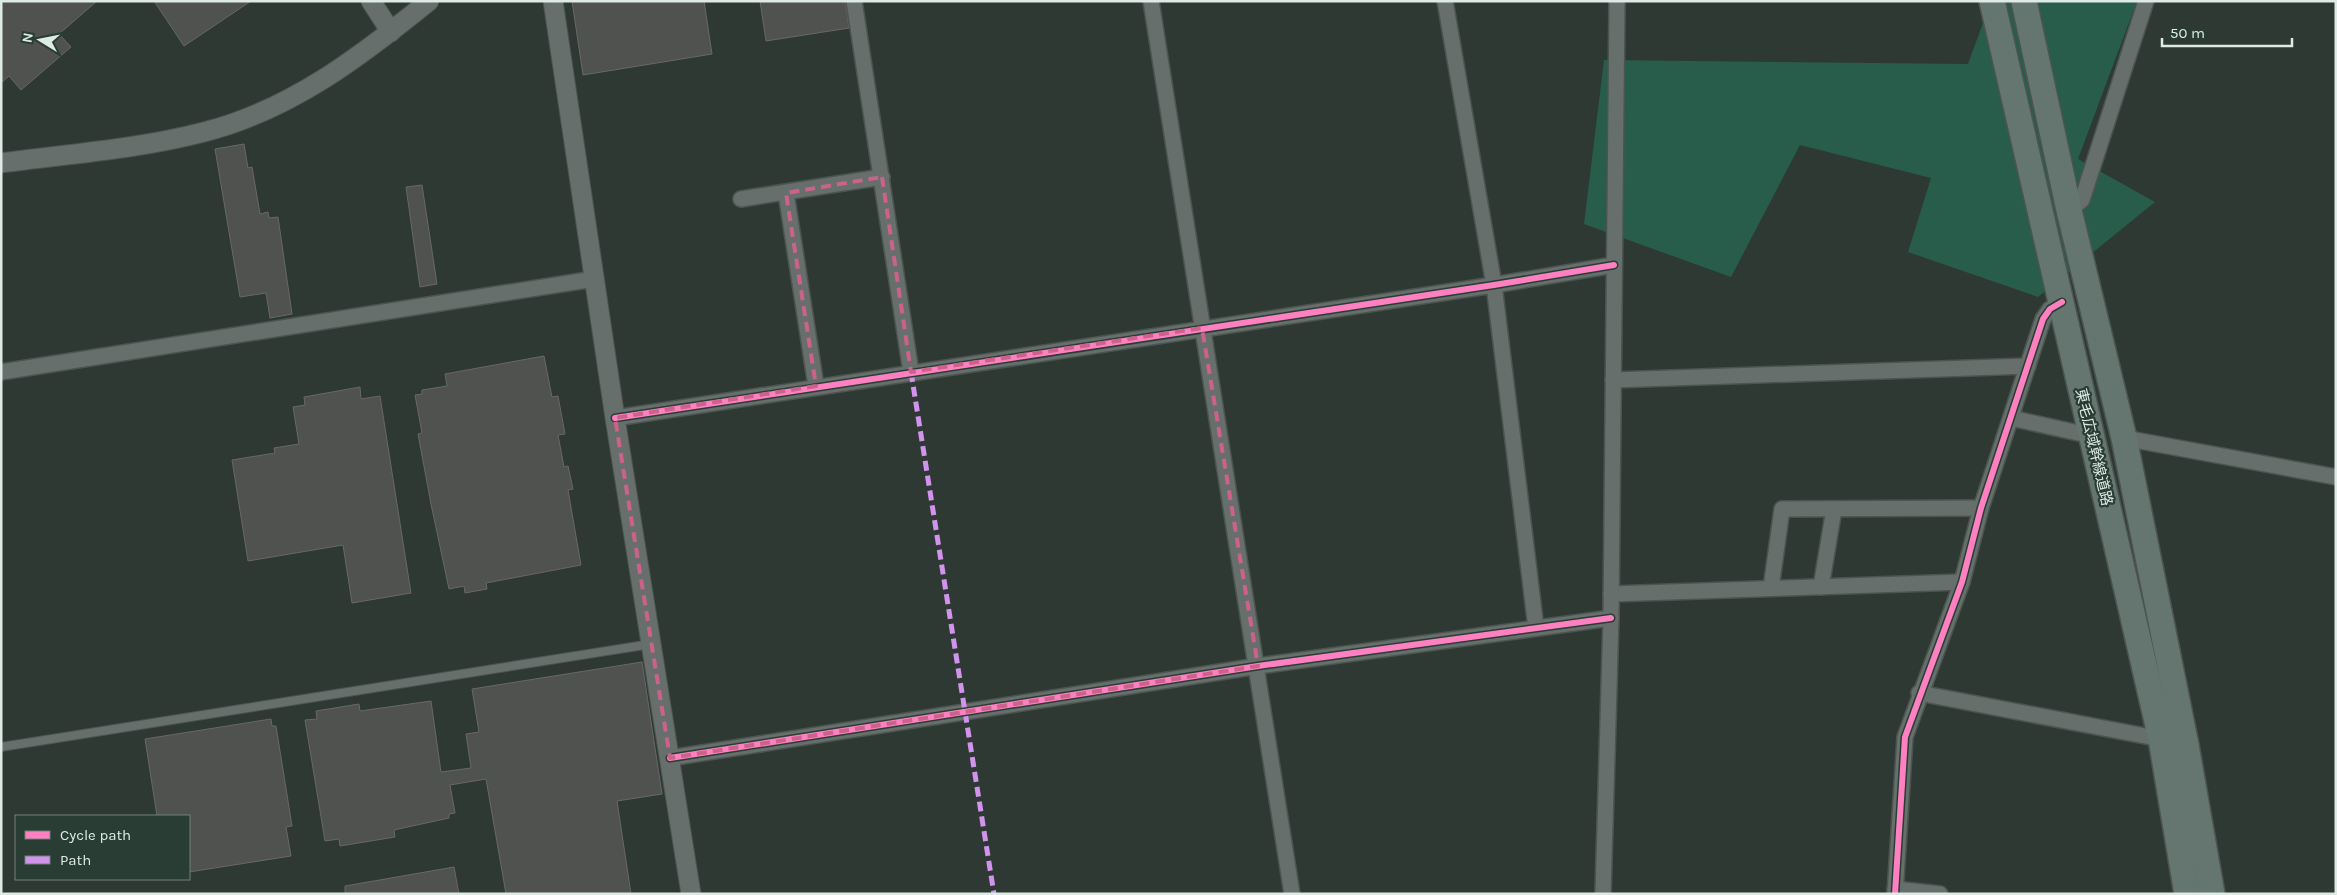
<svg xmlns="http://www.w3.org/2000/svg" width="2337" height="895" font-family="Karla,'Noto Sans JP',sans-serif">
<rect width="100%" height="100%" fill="#2e3934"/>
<polygon fill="#285d4b" points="1991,1 2137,1 2078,159 2155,202 2038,297 1908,252 1931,178 1800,145 1731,277 1584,224 1604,60 1968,64"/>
<g fill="#505250" stroke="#686867">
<polygon points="1,1 97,1 59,34 71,47 21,90 9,76 1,83"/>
<polygon points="154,1 251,1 184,46"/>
<polygon points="572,1 704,1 712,54 583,75"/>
<polygon points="760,1 845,1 849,28 766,41"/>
<polygon points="244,144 248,168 252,167 260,214 268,212 269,218 278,217 292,314 270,318 266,293 240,297 215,149"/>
<polygon points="422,185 437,284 420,287 406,187"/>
<polygon points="544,356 552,397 558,396 565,434 558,435 564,467 568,466 573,489 568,490 581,565 486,583 487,589 465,593 464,586 449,589 431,504 418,434 422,433 415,395 422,394 422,390 447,386 445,374"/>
<polygon points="360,387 361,399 380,396 411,593 352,603 343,545 248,561 232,460 275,453 274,448 299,444 293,407 305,405 304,397"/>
<polygon points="642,662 662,794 617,801 631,894 506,894 486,779 450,785 455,813 449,814 449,818 394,830 395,837 340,846 339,839 325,841 305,720 317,719 316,711 359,704 360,711 431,701 441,772 471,768 466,734 479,732 472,689"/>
<polygon points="271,719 272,726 276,726 292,826 286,827 291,856 189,872 189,816 157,816 145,739"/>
<polygon points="454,867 459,894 345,894 345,886"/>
</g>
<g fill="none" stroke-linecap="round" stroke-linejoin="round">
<defs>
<polyline id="service" points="1,747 651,644"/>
<g id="minor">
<polyline points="854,1 911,372"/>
<polyline points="1151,1 1292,894"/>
<polyline points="1445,1 1494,285 1536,628"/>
<polyline points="786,193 816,386"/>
<polyline points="741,199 882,177"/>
<polyline points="2069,210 2082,200 2146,1"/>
<polyline points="1,372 594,279"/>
<polyline points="1613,380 2028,366"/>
<polyline points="615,418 1494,285 1614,265"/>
<polyline points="2011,418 2092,436"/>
<polyline points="2124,438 2336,477"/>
<polyline points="1821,587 1834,509"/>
<polyline points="1771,588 1782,509 1981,508"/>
<polyline points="1611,594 1962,582"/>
<polyline points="1919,693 2161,739"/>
<polyline points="670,758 1258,666 1611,618"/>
<polyline points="1895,889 1940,894"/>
<polyline points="1603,894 1611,618 1617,1"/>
<polyline points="1895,894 1905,737 1962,582 1981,508 2043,319 2050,309 2062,302"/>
</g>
<g id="tertiary">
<polyline points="371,1 391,32"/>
<polyline points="553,1 615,418 691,894"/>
<path d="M 1,163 C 68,154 139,149 204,132 C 291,110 361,56 429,1"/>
</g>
<g id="trunk">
<polyline points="1992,1 2161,739 2187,894"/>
<polyline points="2024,1 2069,210 2124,438 2186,745 2212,894"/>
</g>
</defs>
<use href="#service" stroke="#4b5450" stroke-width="10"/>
<use href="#minor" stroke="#4b5450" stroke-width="18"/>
<use href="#tertiary" stroke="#4b5450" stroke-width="21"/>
<use href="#trunk" stroke="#4b5450" stroke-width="28"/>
<use href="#service" stroke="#666f6b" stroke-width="8"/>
<use href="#minor" stroke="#666f6b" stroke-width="15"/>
<use href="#tertiary" stroke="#666f6b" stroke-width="19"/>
<use href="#trunk" stroke="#65756f" stroke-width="25"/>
<polyline stroke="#d193ec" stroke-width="5" stroke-dasharray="10 5" stroke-linecap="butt" points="911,372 994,894"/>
<defs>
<g id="cycleway">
<polyline points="615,418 1494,285 1614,265"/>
<polyline points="670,758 1258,666 1611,618"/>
<polyline points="1895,894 1905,737 1962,582 1981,508 2043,319 2050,309 2062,302"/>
</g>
</defs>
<use href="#cycleway" stroke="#293d35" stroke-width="9"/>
<use href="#cycleway" stroke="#ff80c0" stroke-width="6"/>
</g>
<path fill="none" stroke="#cc628b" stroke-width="4" stroke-dasharray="10 6" stroke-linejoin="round" d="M 882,177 L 911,372 L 1202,328 L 1258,666 L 670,758 L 615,418 L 816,386 L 786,193 Z"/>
<g text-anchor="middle" stroke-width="4.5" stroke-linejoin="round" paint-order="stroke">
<g font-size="15" fill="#deeae5" stroke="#293d35">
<text transform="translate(2094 447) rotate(77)" y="5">東毛広域幹線道路</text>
</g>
</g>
<rect width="2337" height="895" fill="none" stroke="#deeae5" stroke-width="5"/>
<rect x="15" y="815" width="175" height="65" fill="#293d35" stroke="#71827b"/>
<rect x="25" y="831" width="25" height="8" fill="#ff80c0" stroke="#71827b"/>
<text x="60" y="840" font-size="15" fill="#deeae5">Cycle path</text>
<rect x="25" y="856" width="25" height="8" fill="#d193ec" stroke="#71827b"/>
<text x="60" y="865" font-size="15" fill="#deeae5">Path</text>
<g transform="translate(40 40) rotate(280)" stroke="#293d35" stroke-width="4" paint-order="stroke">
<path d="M0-4L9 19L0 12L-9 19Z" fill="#deeae5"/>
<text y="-8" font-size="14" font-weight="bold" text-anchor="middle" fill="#deeae5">N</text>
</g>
<path d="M2162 38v8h130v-8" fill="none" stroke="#deeae5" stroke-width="2.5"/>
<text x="2170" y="38" font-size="15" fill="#deeae5" stroke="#293d35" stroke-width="4" paint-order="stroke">50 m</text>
</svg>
